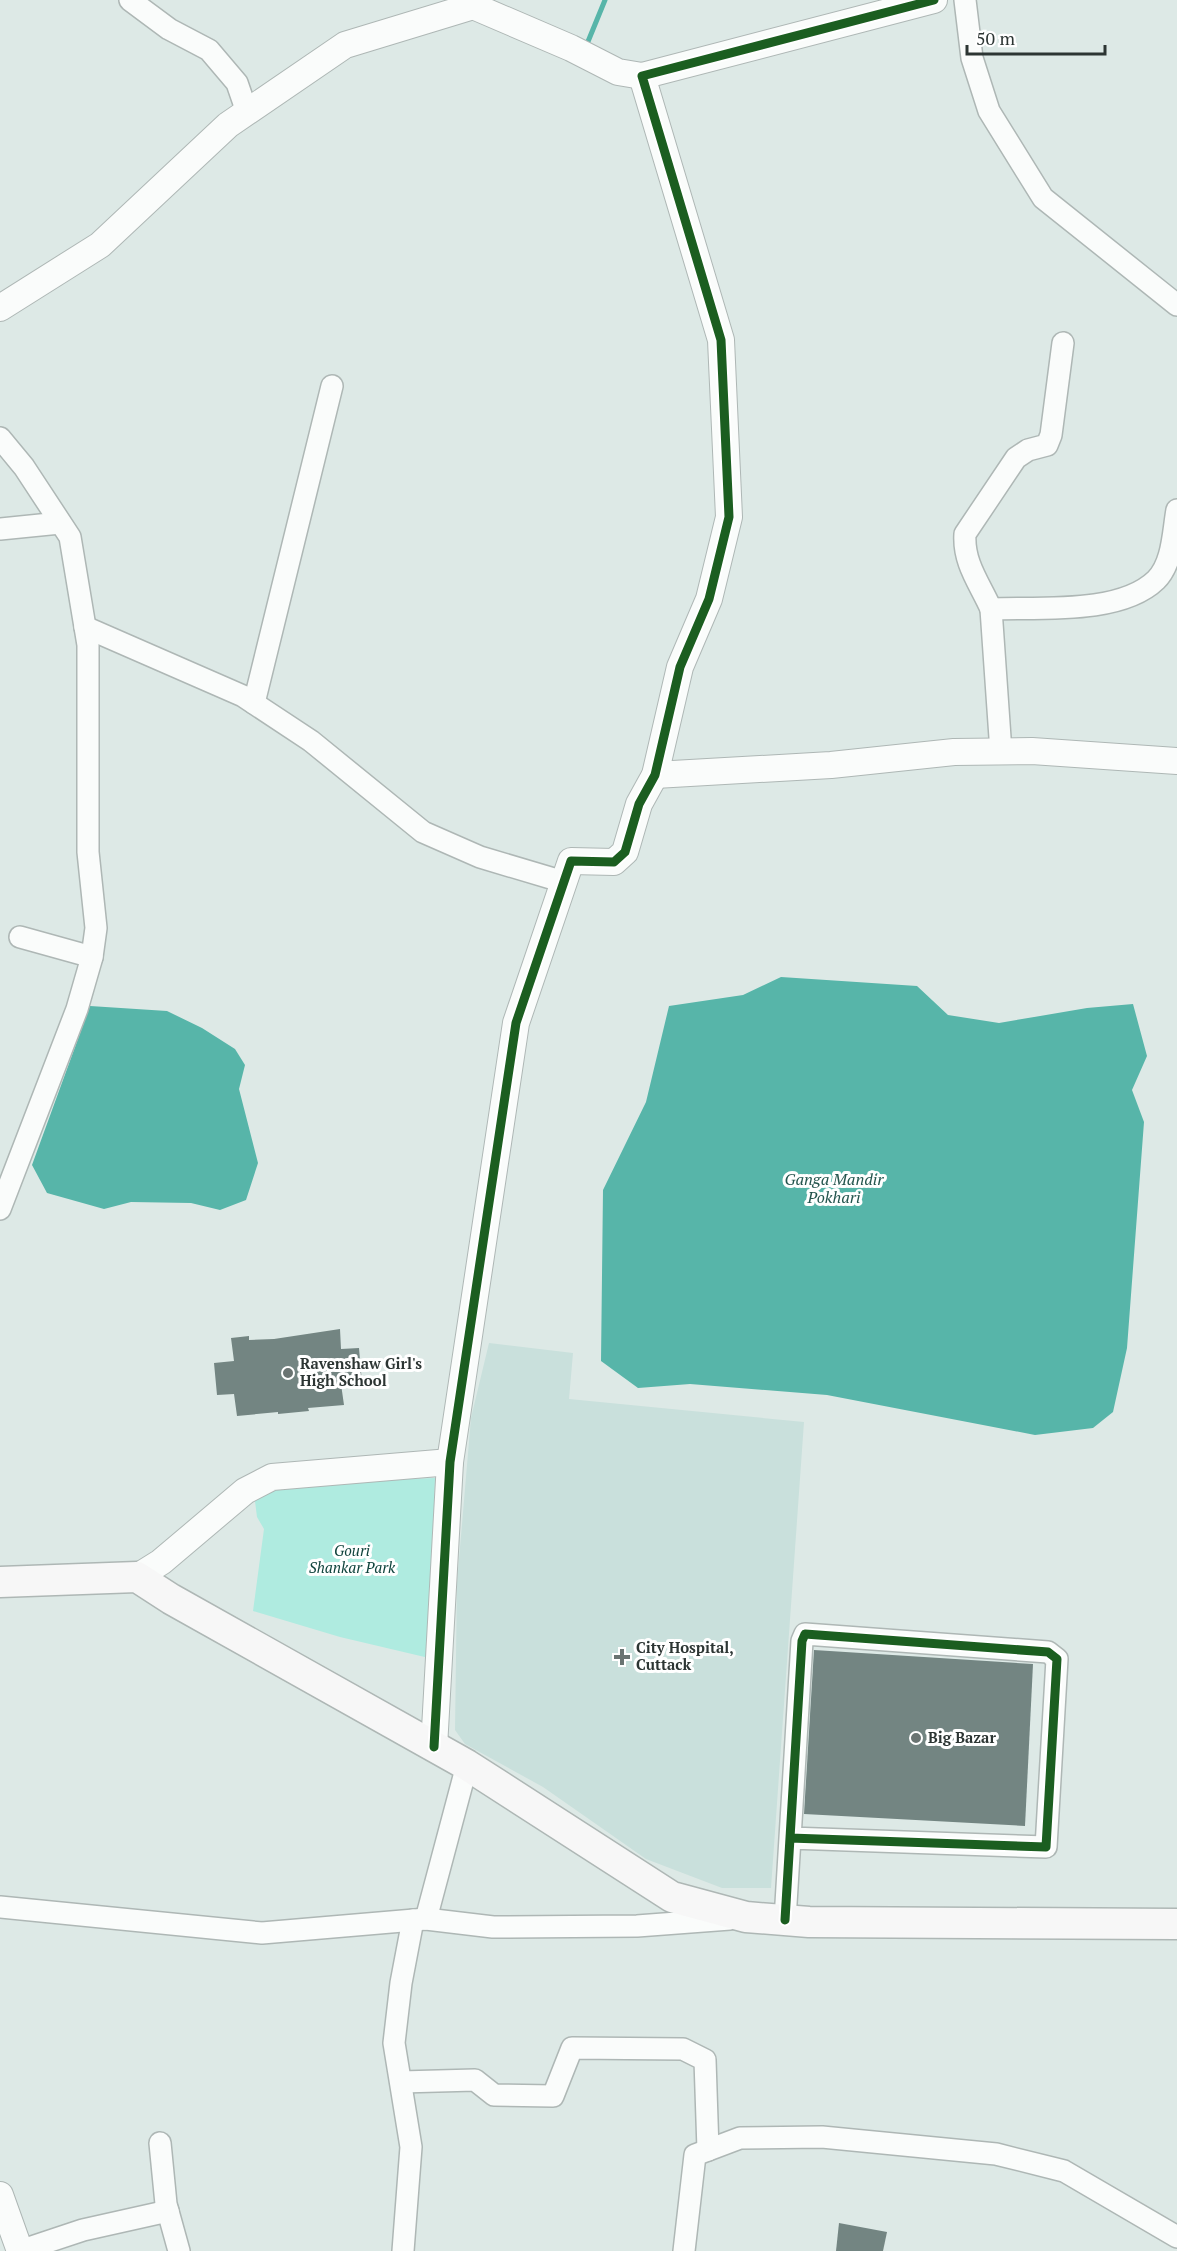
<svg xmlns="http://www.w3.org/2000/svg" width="1177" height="2251" font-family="'PT Serif',serif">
<rect width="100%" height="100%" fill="#dde9e6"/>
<polygon fill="#c9e0dc" points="489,1343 573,1353 569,1399 804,1422 771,1888 722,1888 646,1859 543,1787 465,1744 455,1730 457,1583 471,1418"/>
<polygon fill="#afebe0" points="435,1478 429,1658 340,1637 253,1611 264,1529 257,1517 255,1501 263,1491 292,1483"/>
<g fill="#57b5a9">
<polygon points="781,977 917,986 948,1015 999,1023 1087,1008 1133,1004 1147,1056 1132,1090 1144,1122 1127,1348 1113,1412 1093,1428 1035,1435 827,1395 690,1384 638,1388 601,1361 603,1190 646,1102 669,1006 743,995"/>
<polygon points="90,1006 167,1011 202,1028 235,1049 245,1065 239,1089 258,1163 246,1200 220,1210 191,1203 131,1202 104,1209 47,1193 32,1165"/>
</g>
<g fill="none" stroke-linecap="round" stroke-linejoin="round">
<polyline stroke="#57b5a9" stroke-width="5" points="587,44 605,0"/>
</g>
<g fill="#738582">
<polygon points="340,1329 341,1349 359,1348 362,1383 341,1384 344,1405 308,1408 309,1411 278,1414 278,1412 237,1416 234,1394 217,1395 214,1363 234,1361 231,1338 249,1336 249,1340 274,1339"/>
<polygon points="814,1650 1033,1664 1025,1826 804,1814"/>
<polygon points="839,2223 887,2232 883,2251 836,2251"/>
</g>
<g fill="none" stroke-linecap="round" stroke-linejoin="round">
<defs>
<g id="minor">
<polyline points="130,0 169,29 209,50 237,83 247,112"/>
<polyline points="965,0 972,58 989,111 1043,198 1177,305"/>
<polyline points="0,438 24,467 70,537 88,645 88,852 96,928 92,957 77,1009 0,1209"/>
<polyline points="0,529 60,523"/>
<path d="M 991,609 C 980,584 963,563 965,534 L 1016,458 L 1028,450 L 1047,445 L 1051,435 L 1063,343"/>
<polyline points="85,627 243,696 311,741 423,832 480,857 564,882"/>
<polyline points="254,703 332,386"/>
<path d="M 1001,752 L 991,609 C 1038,607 1120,615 1156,580 C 1173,563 1173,532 1177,510"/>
<polyline points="20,937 92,957"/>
<polyline points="0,1907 262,1933 426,1919 493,1927 637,1926 730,1919"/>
<polyline points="426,1919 467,1765"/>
<polyline points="785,1920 802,1641 805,1634 1048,1652 1057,1659 1046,1847 790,1838"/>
<polyline points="401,2082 475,2080 494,2095 553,2096 572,2048 683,2049 705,2060 708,2150"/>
<polyline points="160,2143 166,2204 179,2251"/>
<polyline points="20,2251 83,2230 168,2211"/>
<polyline points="403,2251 411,2147 394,2043 401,1983 413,1920"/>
<polyline points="684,2251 695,2155 740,2138 822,2137 996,2154 1064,2171 1177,2237"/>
</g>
<g id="tertiary">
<polyline points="473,6 571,48 618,72 642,76"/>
<polyline points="0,308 100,245 228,125 345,45 473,6 477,0"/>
<polyline points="655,775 831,765 954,752 1032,751 1177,761"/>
<polyline points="137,1577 161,1562 245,1491 272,1477 450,1462"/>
<polyline points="434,1747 450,1462 516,1023 571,861 614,862 625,852 639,804 655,775 680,667 709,599 729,517 721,340 642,76 934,0"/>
<polyline points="0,2195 20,2251"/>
</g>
<polyline id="secondary" points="0,1582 137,1577 171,1599 467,1765 672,1897 746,1917 809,1922 1177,1924"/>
</defs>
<use href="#minor" stroke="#aeb7b5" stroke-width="24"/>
<use href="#tertiary" stroke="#aeb7b5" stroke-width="28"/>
<use href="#secondary" stroke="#aeb7b5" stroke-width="33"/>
<use href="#minor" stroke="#fafcfb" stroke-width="21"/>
<use href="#tertiary" stroke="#fafcfb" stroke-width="26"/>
<use href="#secondary" stroke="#f7f7f7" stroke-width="30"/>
<defs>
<g id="cycleway">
<polyline points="434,1747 450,1462 516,1023 571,861 614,862 625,852 639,804 655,775 680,667 709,599 729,517 721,340 642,76 934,0"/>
<polyline points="785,1920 802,1641 805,1634 1048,1652 1057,1659 1046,1847 790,1838"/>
</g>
</defs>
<use href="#cycleway" stroke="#fff" stroke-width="13"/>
<use href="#cycleway" stroke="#1b5e20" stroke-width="9"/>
</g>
<g fill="#6a7472" stroke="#fff" stroke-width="2">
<circle cx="288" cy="1373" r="6"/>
<path d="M619 1648h6v6h6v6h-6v6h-6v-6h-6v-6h6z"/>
<circle cx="916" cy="1738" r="6"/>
</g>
<g text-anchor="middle" stroke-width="6" stroke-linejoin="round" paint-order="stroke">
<g font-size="15" font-weight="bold" fill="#2c3533" stroke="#fff" text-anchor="start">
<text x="300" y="1369">Ravenshaw Girl's<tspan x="300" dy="17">High School</tspan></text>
<text x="636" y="1653">City Hospital,<tspan x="636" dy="17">Cuttack</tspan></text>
<text x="928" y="1743">Big Bazar</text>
</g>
<g font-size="15" font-style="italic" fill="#0f433c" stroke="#fff">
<text x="352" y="1556">Gouri<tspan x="352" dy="17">Shankar Park</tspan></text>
</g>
<g font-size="16" font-style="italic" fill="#23544d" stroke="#fff">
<text x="834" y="1185">Ganga Mandir<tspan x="834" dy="18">Pokhari</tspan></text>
</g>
</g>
<path d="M967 45v9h138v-9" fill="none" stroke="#2c3533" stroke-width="3"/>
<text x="976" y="45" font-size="18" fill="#2c3533" stroke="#ffffff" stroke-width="4.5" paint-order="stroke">50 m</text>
</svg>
